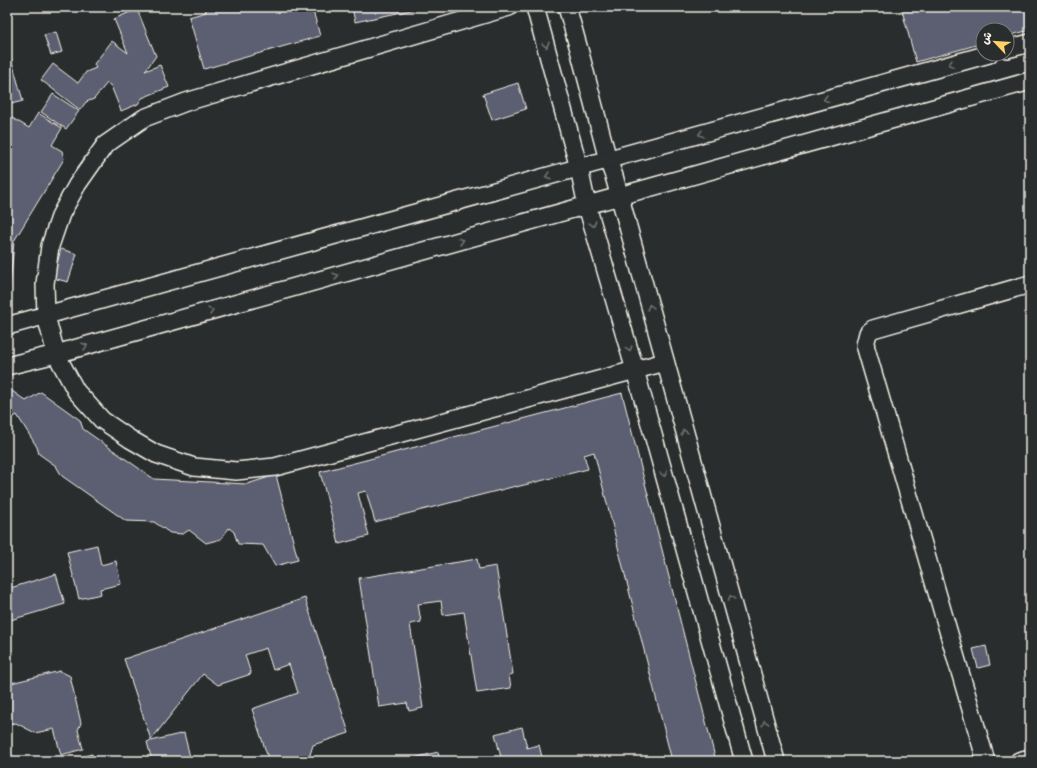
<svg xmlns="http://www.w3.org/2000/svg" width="1037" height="768" font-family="Itim,'Playpen Sans Arabic',sans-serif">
<rect width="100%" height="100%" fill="#2a2d2e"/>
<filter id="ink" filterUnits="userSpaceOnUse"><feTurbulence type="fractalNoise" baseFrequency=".025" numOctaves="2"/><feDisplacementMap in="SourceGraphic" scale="8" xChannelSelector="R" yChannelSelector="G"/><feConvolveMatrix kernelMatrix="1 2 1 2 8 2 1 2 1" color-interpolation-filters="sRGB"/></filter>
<g filter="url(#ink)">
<g fill="#5b5f71" stroke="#f4f1e8">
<polygon points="205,7 312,7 320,36 204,69 189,17 206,12"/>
<polygon points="352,7 421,7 421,8 355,22"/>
<polygon points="901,7 1030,7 1030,30 1007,36 1007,30 983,30 983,43 916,62"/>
<polygon points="137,9 156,56 145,71 160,65 169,87 142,98 138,104 121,111 111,86 107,83 94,99 86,102 80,110 41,80 53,64 78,83 86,72 96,68 94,64 112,41 128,53 114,19"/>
<polygon points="56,32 62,52 51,55 44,35"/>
<polygon points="11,58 23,101 7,105 7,59"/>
<polygon points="518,83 526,109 492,120 483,94"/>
<polygon points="53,94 79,111 66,129 41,112"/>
<polygon points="38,113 62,128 52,145 62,151 64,159 14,241 8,313 7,313 7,162 10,158 7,156 7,115 29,128"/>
<polygon points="61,249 77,254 68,282 53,278"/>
<polygon points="8,388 26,401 41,392 80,420 83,429 154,479 247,484 276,475 298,560 275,566 263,545 238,544 234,532 229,528 221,539 206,543 189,530 183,534 170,533 154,522 126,521 62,476 56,466 39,454 37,447 17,415 7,421"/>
<polygon points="622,393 716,761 672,761 594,452 584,455 588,469 516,487 516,486 375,522 366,491 358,493 369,536 339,544 320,472"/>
<polygon points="97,545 101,565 116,561 121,584 100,589 101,594 79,599 67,552"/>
<polygon points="477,559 479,569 496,566 513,674 509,675 511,688 477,693 464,612 443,615 441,601 418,604 421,622 410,624 423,708 409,711 407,703 379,707 359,578"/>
<polygon points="56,574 65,604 7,621 7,589"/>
<polygon points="305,598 349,733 313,745 308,761 269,761 252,709 298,693 289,664 273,670 266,648 245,655 251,674 218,685 203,674 151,740 124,659"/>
<polygon points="986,646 990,665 978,668 973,649"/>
<polygon points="60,671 70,676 81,723 78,730 83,749 61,755 54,729 35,733 16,723 7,725 7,684"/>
<polygon points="522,727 527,748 539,745 543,761 502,761 495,734"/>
<polygon points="184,733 191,761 152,761 147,742"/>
<polygon points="438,752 440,761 402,761"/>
<polygon points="92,754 94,761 66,761"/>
</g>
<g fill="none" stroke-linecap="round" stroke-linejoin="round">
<defs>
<g id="street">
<polyline points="509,7 186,102 144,118 105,145 77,185 61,214 50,246 45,284 46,316 56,354 76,391 102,420 130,439 156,454 194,467 236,471 275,467 665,362"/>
<polyline points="535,7 579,168 587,206 635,370 744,761"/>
<polyline points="567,7 580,53 608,160 614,176 776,761"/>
<polyline points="1007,49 1030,43"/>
<polyline points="7,326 989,54"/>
<polyline points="7,366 56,354 1030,81"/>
<polyline points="986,761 865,345 868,333 873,329 1030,284"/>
<polyline points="1019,761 1030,758"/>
</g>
</defs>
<use href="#street" stroke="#f4f1e8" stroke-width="20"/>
<use href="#street" stroke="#2a2d2e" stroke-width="17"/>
</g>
<defs><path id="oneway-chevron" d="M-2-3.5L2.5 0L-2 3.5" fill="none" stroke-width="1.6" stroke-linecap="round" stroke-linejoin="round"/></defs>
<g stroke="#71726f">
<use href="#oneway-chevron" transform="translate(546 45) rotate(75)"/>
<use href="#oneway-chevron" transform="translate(951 64) rotate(165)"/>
<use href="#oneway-chevron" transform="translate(826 99) rotate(165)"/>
<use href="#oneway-chevron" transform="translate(701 134) rotate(165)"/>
<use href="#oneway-chevron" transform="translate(548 176) rotate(164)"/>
<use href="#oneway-chevron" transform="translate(593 224) rotate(74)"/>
<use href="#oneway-chevron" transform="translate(461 241) rotate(-16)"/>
<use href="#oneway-chevron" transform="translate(336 276) rotate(-16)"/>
<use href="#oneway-chevron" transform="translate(650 307) rotate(-106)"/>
<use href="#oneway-chevron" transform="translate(211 311) rotate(-16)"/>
<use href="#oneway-chevron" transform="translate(85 346) rotate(-16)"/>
<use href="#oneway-chevron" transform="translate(629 349) rotate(74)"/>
<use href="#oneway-chevron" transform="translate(684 432) rotate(-106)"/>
<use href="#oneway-chevron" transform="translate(664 474) rotate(74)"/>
<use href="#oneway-chevron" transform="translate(731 598) rotate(-105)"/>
<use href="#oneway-chevron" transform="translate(765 723) rotate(-105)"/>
</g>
</g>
<rect width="1037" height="768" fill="none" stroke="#2a2d2e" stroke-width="24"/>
<rect x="12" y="12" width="1013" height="744" fill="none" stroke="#f4f1e8" stroke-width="1.5" filter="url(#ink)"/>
<g transform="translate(995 42) rotate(295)"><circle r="19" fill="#2a2d2e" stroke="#7b7b78"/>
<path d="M0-3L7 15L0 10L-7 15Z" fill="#ffd166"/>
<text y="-6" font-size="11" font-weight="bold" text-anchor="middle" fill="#f4f1e8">ش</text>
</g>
</svg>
